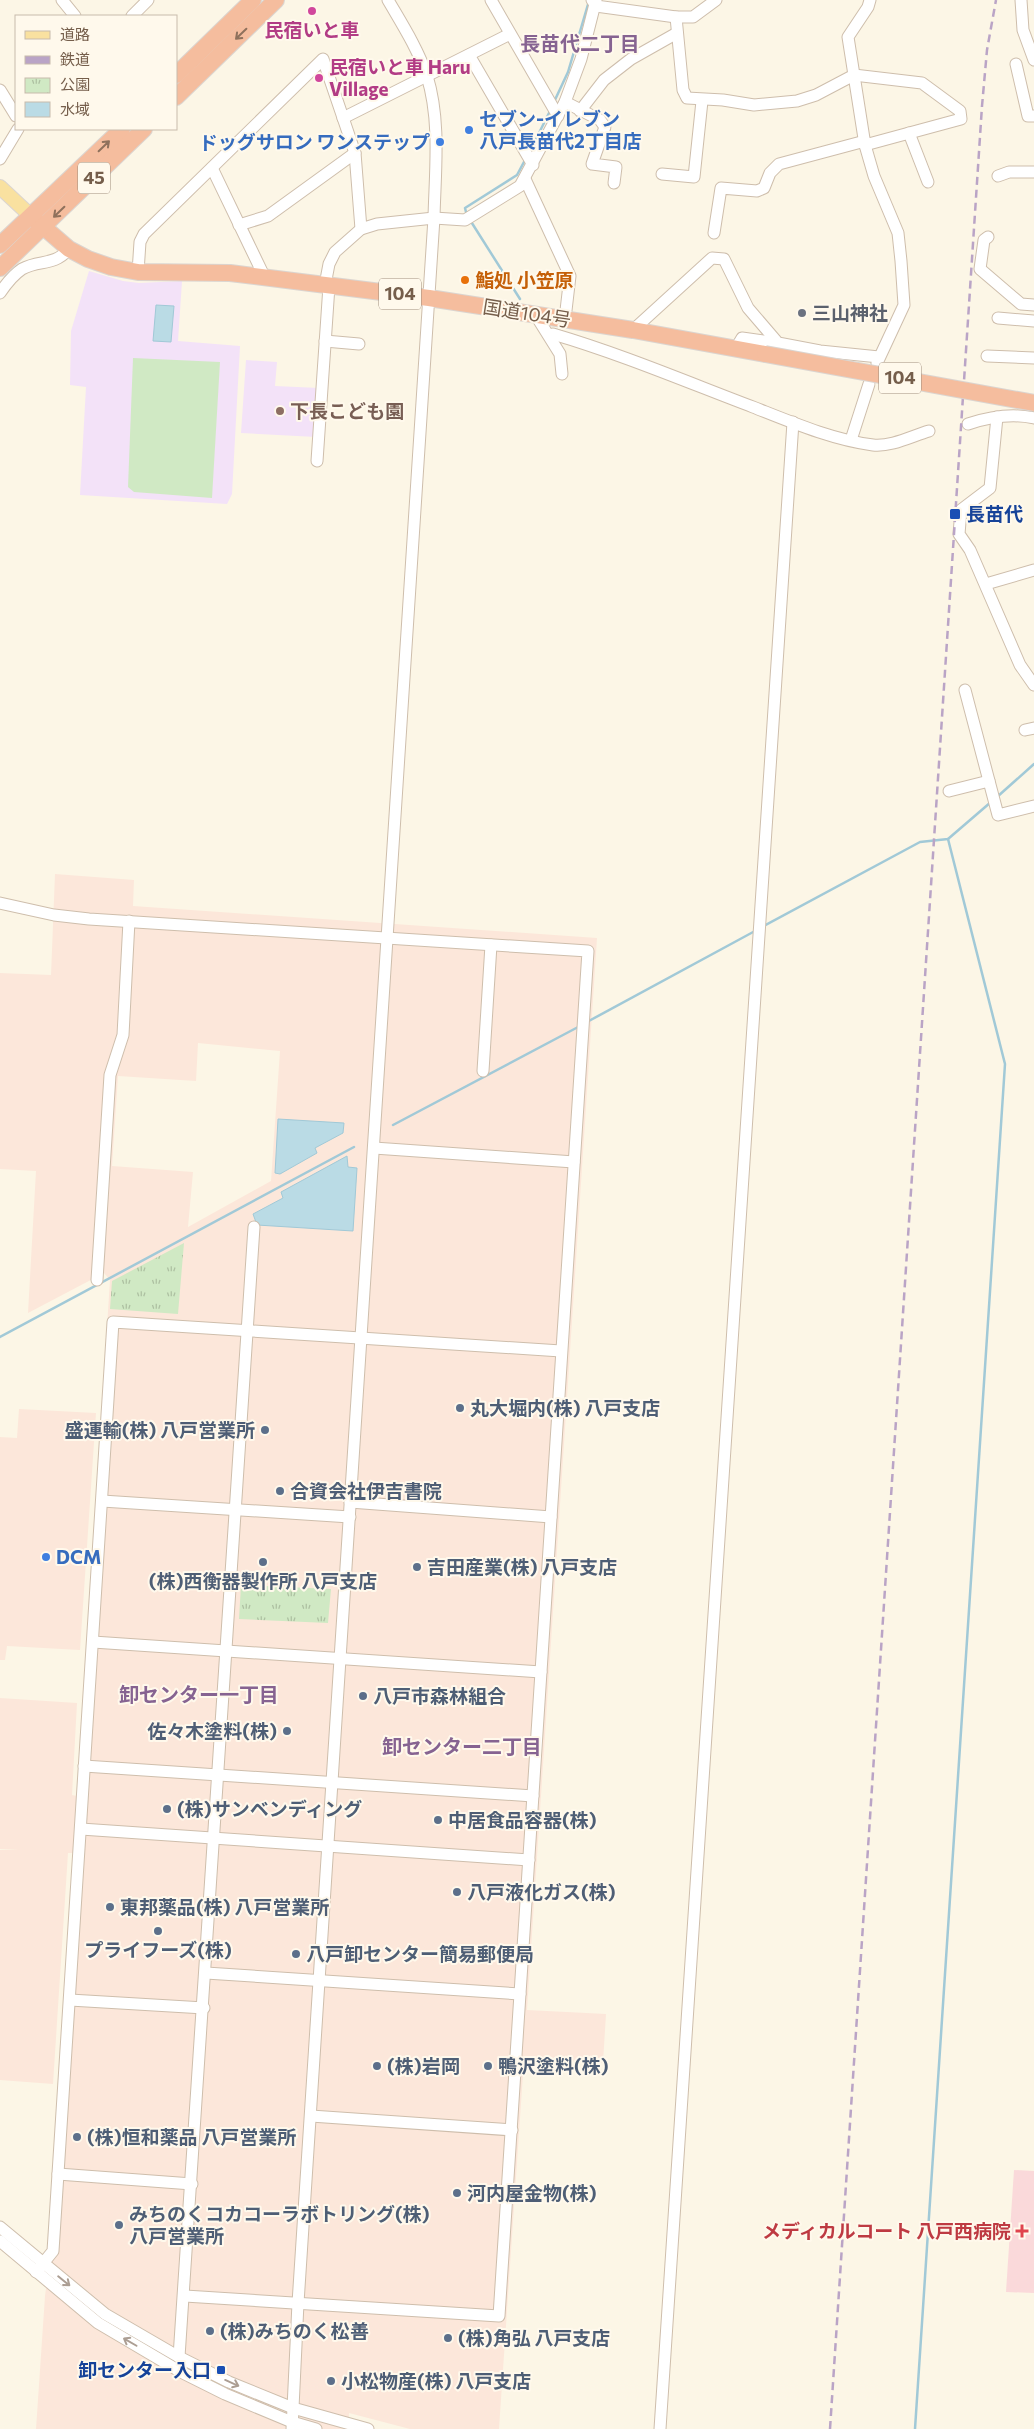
<svg xmlns="http://www.w3.org/2000/svg" width="1034" height="2429" font-family="Commissioner,'Noto Sans JP',sans-serif">
<defs>
<pattern id="park-tufts" width="24" height="20" patternUnits="userSpaceOnUse" patternTransform="scale(1.25)"><rect width="24" height="20" fill="#d0e9c4"/><path d="M3 7l-1-3M5 7V3M7 7l1-3M15 17l-1-3M17 17v-4M19 17l1-3" fill="none" stroke="#adc0a1"/></pattern>
</defs>
<rect width="100%" height="100%" fill="#fcf6e6"/>
<g fill="#fce7da" fill-rule="evenodd">
<path d="M 55,874 L 134,880 L 133,906 L 597,938 L 527,2010 L 606,2014 L 603,2063 L 524,2059 L 499,2429 L 410,2429 L 349,2413 L 348,2429 L 36,2429 L 45,2296 L 50,2259 L 74,1853 L 68,1853 L 53,2084 L 0,2080 L 0,1850 L 19,1850 L 0,1849 L 0,1698 L 77,1703 L 72,1795 L 77,1796 L 110,1280 L 104,1273 L 28,1313 L 36,1171 L 0,1169 L 0,973 L 51,975 ZM 198,1043 L 280,1051 L 271,1181 L 188,1227 L 193,1172 L 112,1166 L 118,1076 L 196,1081 Z"/>
<polygon points="19,1409 96,1413 80,1650 7,1646 5,1660 0,1660 0,1437 17,1438"/>
</g>
<g fill="#f3e2f8">
<polygon points="89,271 123,281 139,283 182,281 178,341 240,346 232,494 227,504 80,495 86,387 70,385 71,331"/>
<polygon points="246,360 277,362 275,386 319,388 316,437 241,433"/>
</g>
<polygon fill="#fad9da" points="1014,2170 1034,2171 1034,2293 1006,2292"/>
<g fill="url(#park-tufts)">
<polygon points="184,1243 178,1314 110,1309 112,1281"/>
<polygon points="241,1585 331,1589 328,1623 239,1619"/>
</g>
<polygon fill="#d0e9c4" points="133,358 220,362 212,498 134,492 128,487"/>
<g fill="#badbe5" stroke="#a1c9d7">
<polygon points="156,305 174,306 171,342 153,341"/>
<polygon points="278,1119 344,1123 343,1133 315,1148 317,1153 280,1174 275,1173"/>
<polygon points="347,1156 348,1167 357,1168 353,1231 257,1225 253,1214 283,1198 281,1192"/>
</g>
<g fill="none" stroke-linecap="round" stroke-linejoin="round">
<g stroke="#a1c9d7" stroke-width="2.5">
<polyline points="554,102 568,72 589,1"/>
<polyline points="530,151 551,109"/>
<polyline points="467,216 465,208 517,175 525,160"/>
<polyline points="470,220 520,299"/>
<polyline points="997,797 1034,764"/>
<polyline points="762,927 920,842 948,839 991,802"/>
<polyline points="587,1022 755,931"/>
<polyline points="393,1125 580,1026"/>
<polyline points="0,1337 354,1147"/>
<polyline points="915,2429 1005,1064 948,839"/>
</g>
<defs>
<g id="minor">
<polyline points="62,0 75,16"/>
<polyline points="491,0 558,116"/>
<polyline points="592,0 596,6 676,17 693,17 716,0"/>
<polyline points="870,0 868,7 848,37 865,145 874,176 898,233 901,261 904,305 877,363"/>
<polyline points="1021,0 1023,30 1034,60"/>
<polyline points="132,16 148,0"/>
<polyline points="676,17 683,90 687,98 723,100 754,105 797,101 816,95 854,75 922,83 960,111 961,119 865,145"/>
<polyline points="469,55 533,165"/>
<polyline points="1016,64 1028,116 1034,116"/>
<polyline points="0,90 16,116"/>
<polyline points="565,102 600,120 605,127 592,164 616,167 614,183"/>
<polyline points="580,111 604,80 631,59 677,33"/>
<polyline points="343,118 510,34"/>
<polyline points="909,133 928,182"/>
<polyline points="0,159 18,129"/>
<polyline points="212,168 265,278"/>
<polyline points="662,174 694,177 702,101"/>
<polyline points="998,176 1009,172 1034,172"/>
<polyline points="525,179 570,276 565,319"/>
<polyline points="239,225 268,216 355,153"/>
<polyline points="714,233 721,188 757,191 764,188 770,173 779,164 865,141"/>
<polyline points="988,237 984,240 980,269 1021,304 1034,305"/>
<polyline points="138,272 140,242 144,234 323,59 355,153 361,229"/>
<polyline points="325,285 329,264 335,252 361,229 377,224 434,218 465,220 520,186 565,102 581,59 596,0"/>
<path d="M 0,293 C 6,284 13,275 22,269 C 40,259 53,267 69,249"/>
<polyline points="535,314 560,354 562,374"/>
<polyline points="998,318 1034,321"/>
<polyline points="633,330 712,258 724,259 748,308 778,343 820,351 879,357"/>
<path d="M 550,336 L 553,334 C 621,354 687,382 753,407 C 791,422 833,440 873,445 C 891,447 912,436 929,431"/>
<polyline points="325,341 359,344"/>
<polyline points="736,348 742,338 778,343"/>
<polyline points="987,356 1034,358"/>
<polyline points="997,417 990,488 961,510 959,534 970,550 1020,665 1034,685"/>
<path d="M 968,424 C 989,417 1012,413 1034,418"/>
<polyline points="851,440 869,384"/>
<polyline points="317,461 329,286"/>
<polyline points="986,584 1034,570"/>
<polyline points="965,690 998,815 1034,806"/>
<polyline points="1025,730 1034,728"/>
<polyline points="949,791 989,781"/>
<polyline points="0,903 54,915 89,919 588,951 499,2316 185,2296"/>
<polyline points="483,1071 491,945"/>
<polyline points="374,1148 574,1162"/>
<polyline points="97,1280 110,1075 123,1035 129,921"/>
<polyline points="102,1501 350,1517"/>
<polyline points="350,1502 551,1517"/>
<polyline points="93,1642 541,1672"/>
<polyline points="84,1766 533,1796"/>
<polyline points="81,1829 529,1860"/>
<polyline points="206,1973 520,1994"/>
<polyline points="70,2000 204,2008"/>
<polyline points="311,2116 512,2130"/>
<polyline points="58,2174 192,2184"/>
<polyline points="0,2227 105,2314 179,2357 229,2382 293,2408 368,2429"/>
<polyline points="0,2241 98,2323 181,2372 225,2394 292,2422 316,2429"/>
<polyline points="36,2272 53,2251 113,1322 561,1351"/>
<polyline points="179,2357 254,1227"/>
<path d="M 292,2429 L 298,2303 L 434,218 C 435,172 441,121 427,76 C 418,49 402,24 388,0"/>
<polyline points="660,2429 793,422"/>
</g>
<polyline id="major" points="0,187 32,217"/>
<g id="highway">
<polyline points="176,75 253,0"/>
<polyline points="176,97 276,0"/>
<polyline points="32,217 69,249 88,259 111,267 138,272 230,273 429,298 633,330 765,354"/>
<polyline points="0,245 122,129"/>
<polyline points="0,268 144,129"/>
</g>
</defs>
<use href="#minor" stroke="#cebeac" stroke-width="13"/>
<use href="#major" stroke="#dbd5d0" stroke-width="16"/>
<use href="#highway" stroke="#dbd5d0" stroke-width="18"/>
<use href="#minor" stroke="#fff" stroke-width="11"/>
<use href="#major" stroke="#f9e1a0" stroke-width="14"/>
<use href="#highway" stroke="#f5bd9e" stroke-width="16"/>
<polyline stroke="#baa4c6" stroke-width="2.5" stroke-dasharray="8 5" stroke-linecap="butt" points="830,2429 982,106 987,50 996,0"/>
<defs>
<polyline id="highway-bridge" points="765,354 1034,403"/>
</defs>
<use href="#highway-bridge" stroke="#dbd5d0" stroke-width="18" stroke-linecap="butt"/>
<use href="#highway-bridge" stroke="#f5bd9e" stroke-width="16"/>
</g>
<defs><path id="oneway-shaft" d="M-6 0H5M1.5-3L5.5 0L1.5 3" fill="none" stroke-width="1.6" stroke-linecap="round" stroke-linejoin="round" transform="scale(1.25)"/></defs>
<g stroke="#8f715c">
<use href="#oneway-shaft" transform="translate(241 34) rotate(136)"/>
<use href="#oneway-shaft" transform="translate(104 146) rotate(-44)"/>
<use href="#oneway-shaft" transform="translate(59 212) rotate(136)"/>
</g>
<g stroke="#ac9e93">
<use href="#oneway-shaft" transform="translate(64 2281) rotate(39)"/>
<use href="#oneway-shaft" transform="translate(130 2342) rotate(-150)"/>
<use href="#oneway-shaft" transform="translate(232 2383) rotate(24)"/>
</g>
<g fill="#d1479c" stroke="#fff9ec" stroke-width="2">
<circle cx="312" cy="11" r="5"/>
<circle cx="319" cy="78" r="5"/>
</g>
<g fill="#3f7fe0" stroke="#fff9ec" stroke-width="2">
<circle cx="469" cy="130" r="5"/>
<circle cx="440" cy="142" r="5"/>
<circle cx="46" cy="1557" r="5"/>
</g>
<circle fill="#e8710a" stroke="#fff9ec" stroke-width="2" cx="465" cy="280" r="5"/>
<circle fill="#6b7280" stroke="#fff9ec" stroke-width="2" cx="802" cy="313" r="5"/>
<circle fill="#8d6e63" stroke="#fff9ec" stroke-width="2" cx="280" cy="411" r="5"/>
<g fill="#1a4fb4" stroke="#fff9ec" stroke-width="2">
<rect x="949" y="508" width="12" height="12" rx="2.5"/>
<rect x="216" y="2365" width="10" height="10" rx="2.5"/>
</g>
<g fill="#5c6f8a" stroke="#fff9ec" stroke-width="2">
<circle cx="460" cy="1408" r="5"/>
<circle cx="265" cy="1430" r="5"/>
<circle cx="280" cy="1491" r="5"/>
<circle cx="263" cy="1562" r="5"/>
<circle cx="417" cy="1567" r="5"/>
<circle cx="363" cy="1696" r="5"/>
<circle cx="287" cy="1731" r="5"/>
<circle cx="167" cy="1809" r="5"/>
<circle cx="438" cy="1820" r="5"/>
<circle cx="457" cy="1892" r="5"/>
<circle cx="110" cy="1907" r="5"/>
<circle cx="158" cy="1931" r="5"/>
<circle cx="296" cy="1954" r="5"/>
<circle cx="377" cy="2066" r="5"/>
<circle cx="488" cy="2066" r="5"/>
<circle cx="77" cy="2137" r="5"/>
<circle cx="457" cy="2193" r="5"/>
<circle cx="119" cy="2225" r="5"/>
<circle cx="210" cy="2331" r="5"/>
<circle cx="448" cy="2338" r="5"/>
<circle cx="331" cy="2381" r="5"/>
</g>
<path fill="#e0444e" stroke="#fff9ec" stroke-width="2" d="M1019.5 2223.5h5v5h5v5h-5v5h-5v-5h-5v-5h5z"/>
<g text-anchor="middle" stroke-width="4" stroke-linejoin="round" paint-order="stroke">
<g fill="#fff9ec" stroke="#9e8c7b" stroke-width="1">
<rect x="78" y="162.5" width="32" height="31" rx="4"/>
<rect x="379" y="278.5" width="42" height="31" rx="4"/>
<rect x="879" y="362.5" width="42" height="31" rx="4"/>
</g>
<g font-size="18" font-weight="bold" fill="#755e4b">
<text x="94" y="184">45</text>
<text x="400" y="300">104</text>
<text x="900" y="384">104</text>
</g>
<g font-size="19" font-weight="bold" fill="#b23c85" stroke="#fff9ec">
<text x="312" y="37">民宿いと車</text>
<text x="329" y="74" text-anchor="start">民宿いと車 Haru<tspan x="329" dy="22">Village</tspan></text>
</g>
<g font-size="19" font-weight="bold" fill="#366cbe" stroke="#fff9ec" text-anchor="start">
<text x="479" y="126">セブン-イレブン<tspan x="479" dy="22">八戸長苗代2丁目店</tspan></text>
<text x="430" y="149" text-anchor="end">ドッグサロン ワンステップ</text>
<text x="56" y="1564">DCM</text>
</g>
<g font-size="19" font-weight="bold" fill="#c56008" stroke="#fff9ec" text-anchor="start">
<text x="475" y="287">鮨処 小笠原</text>
</g>
<g font-size="19" fill="#755e4b" stroke="#fff9ec">
<text transform="translate(527 313) rotate(9)" y="7">国道104号</text>
</g>
<g font-size="19" font-weight="bold" fill="#5b616d" stroke="#fff9ec" text-anchor="start">
<text x="812" y="320">三山神社</text>
</g>
<g font-size="19" font-weight="bold" fill="#785e54" stroke="#fff9ec" text-anchor="start">
<text x="290" y="418">下長こども園</text>
</g>
<g font-size="19" font-weight="bold" fill="#164399" stroke="#fff9ec" text-anchor="start">
<text x="966" y="521">長苗代</text>
<text x="211" y="2377" text-anchor="end">卸センター入口</text>
</g>
<g font-size="19" font-weight="bold" fill="#4e5e75" stroke="#fff9ec" text-anchor="start">
<text x="470" y="1415">丸大堀内(株) 八戸支店</text>
<text x="255" y="1437" text-anchor="end">盛運輸(株) 八戸営業所</text>
<text x="290" y="1498">合資会社伊吉書院</text>
<text x="427" y="1574">吉田産業(株) 八戸支店</text>
<text x="263" y="1588" text-anchor="middle">(株)西衡器製作所 八戸支店</text>
<text x="373" y="1703">八戸市森林組合</text>
<text x="277" y="1738" text-anchor="end">佐々木塗料(株)</text>
<text x="177" y="1816">(株)サンベンディング</text>
<text x="448" y="1827">中居食品容器(株)</text>
<text x="467" y="1899">八戸液化ガス(株)</text>
<text x="120" y="1914">東邦薬品(株) 八戸営業所</text>
<text x="158" y="1957" text-anchor="middle">プライフーズ(株)</text>
<text x="306" y="1961">八戸卸センター簡易郵便局</text>
<text x="387" y="2073">(株)岩岡</text>
<text x="498" y="2073">鴨沢塗料(株)</text>
<text x="87" y="2144">(株)恒和薬品 八戸営業所</text>
<text x="467" y="2200">河内屋金物(株)</text>
<text x="129" y="2221">みちのくコカコーラボトリング(株)<tspan x="129" dy="22">八戸営業所</tspan></text>
<text x="220" y="2338">(株)みちのく松善</text>
<text x="458" y="2345">(株)角弘 八戸支店</text>
<text x="341" y="2388">小松物産(株) 八戸支店</text>
</g>
<g font-size="19" font-weight="bold" fill="#be3a42" stroke="#fff9ec" text-anchor="end">
<text x="1011" y="2238">メディカルコート 八戸西病院</text>
</g>
<g font-size="20" font-weight="bold" fill="#866391" stroke="#fff9ec">
<text x="580" y="51">長苗代二丁目</text>
<text x="199" y="1702">卸センター一丁目</text>
<text x="462" y="1754">卸センター二丁目</text>
</g>
</g>
<rect x="15" y="15" width="162" height="115" fill="#fff9ec" stroke="#c8bbac"/>
<rect x="25" y="31" width="25" height="8" fill="#f9e1a0" stroke="#c8bbac"/>
<text x="60" y="40" font-size="15" fill="#755e4b">道路</text>
<rect x="25" y="56" width="25" height="8" fill="#baa4c6" stroke="#c8bbac"/>
<text x="60" y="65" font-size="15" fill="#755e4b">鉄道</text>
<rect x="25" y="78" width="25" height="15" fill="url(#park-tufts)" stroke="#c8bbac"/>
<text x="60" y="90" font-size="15" fill="#755e4b">公園</text>
<rect x="25" y="102" width="25" height="15" fill="#badbe5" stroke="#c8bbac"/>
<text x="60" y="115" font-size="15" fill="#755e4b">水域</text>
</svg>
